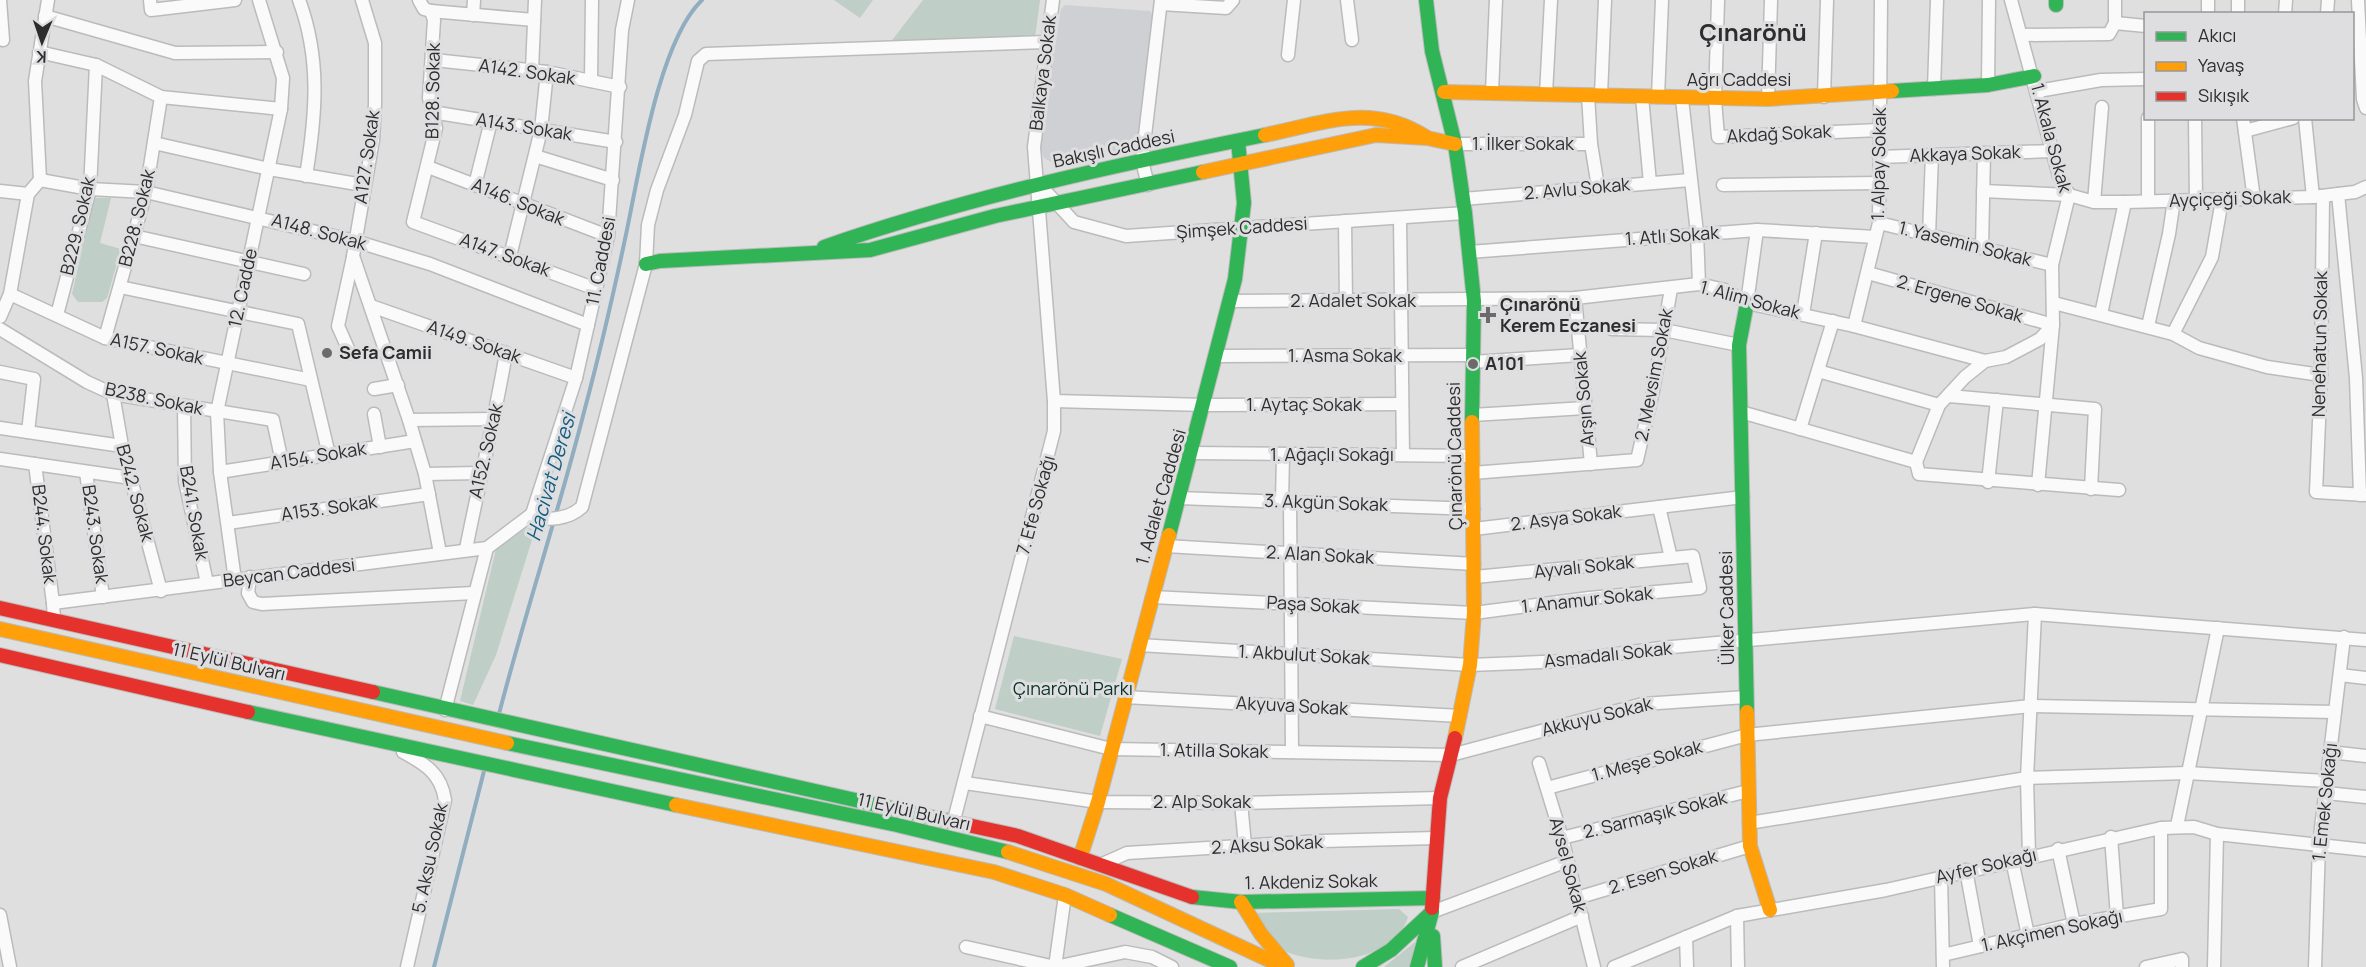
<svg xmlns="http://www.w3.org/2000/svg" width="2366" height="967" font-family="Manrope,sans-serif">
<rect width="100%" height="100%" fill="#dfdfdf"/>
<polygon fill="#cfd0d3" points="1065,5 1150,11 1154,17 1138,143 1135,147 1055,164 1044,158 1040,146 1061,9"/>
<g fill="#bfcec6">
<polygon points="834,0 873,0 860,18"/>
<polygon points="923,0 1040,0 1035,37 890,43"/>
<polygon points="94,198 111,198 100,243 121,249 107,298 102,302 78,302 72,294"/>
<polygon points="536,527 496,655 473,705 460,701 496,549 525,529"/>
<polygon points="1014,636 1122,659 1100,736 995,709"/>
<path d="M 1399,909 L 1408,917 C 1394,962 1324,967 1287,952 C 1274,941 1264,925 1253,913 Z"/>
<polygon points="1415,942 1412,967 1384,967"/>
</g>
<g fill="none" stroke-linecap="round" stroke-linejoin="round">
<g stroke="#91adc0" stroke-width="4">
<path d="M 499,714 C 525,613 558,514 584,412 C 599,356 612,300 624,244 C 638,181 657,43 702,0"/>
<polyline points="434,967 484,771"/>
</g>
<defs>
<g id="street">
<polyline points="0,0 3,40"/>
<polyline points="150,0 151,10 235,0"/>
<path d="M 299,0 C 321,59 316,115 306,176"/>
<polyline points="362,0 375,43 375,104 373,140 353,256 409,420 425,474 440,553"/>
<polyline points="419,0 424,9 431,11 434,20 429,98 436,128 413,222 596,289"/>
<polyline points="1347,0 1352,40"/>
<polyline points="1718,0 1715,100 1718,137 1879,130"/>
<polyline points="2238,0 2238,14"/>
<polyline points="2358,0 2363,99 2366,108"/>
<polyline points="1161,4 1226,8 1233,0"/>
<polyline points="431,11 534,20"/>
<polyline points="2208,14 2208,0"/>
<polyline points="2285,14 2286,0"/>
<polyline points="2327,14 2328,0"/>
<polyline points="473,15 474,0"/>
<polyline points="45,16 175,53 277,52"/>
<polyline points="2115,23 2115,0"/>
<polyline points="2022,35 2109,34 2115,23 2146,26"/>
<polyline points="39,52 96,65 161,97 281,109"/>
<polyline points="1288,55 1294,0"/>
<polyline points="434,60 547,72 620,87"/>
<polyline points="532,70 535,0"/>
<polyline points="591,81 592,0"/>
<polyline points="1988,85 1989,0"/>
<polyline points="1934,89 1937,0"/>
<polyline points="2038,91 2101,80 2146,79"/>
<polyline points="1492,92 1496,0"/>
<polyline points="1546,94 1551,0"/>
<polyline points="1588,95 1591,144 1598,187"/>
<polyline points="1601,95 1605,0"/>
<polyline points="1642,97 1650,183"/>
<polyline points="1658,97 1662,0"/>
<polyline points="1824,97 1827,0"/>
<polyline points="1682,99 1697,233 1699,284"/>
<polyline points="1768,99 1771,0"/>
<polyline points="432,112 616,142"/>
<polyline points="2195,118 2196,200"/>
<polyline points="2243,118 2254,199"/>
<polyline points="2305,118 2313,197"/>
<polyline points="2245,131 2293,118"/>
<polyline points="154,143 269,169 363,185"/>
<polyline points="1455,144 1591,144"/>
<polyline points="535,156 613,180"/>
<polyline points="1879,157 2052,151"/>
<polyline points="428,167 608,236"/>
<polyline points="40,180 90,189 146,192 355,241 430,264 588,325"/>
<polyline points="1038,183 1074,222 1126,236 1465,213"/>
<polyline points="475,185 491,121"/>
<polyline points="1148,185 1142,161 1161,0"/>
<polyline points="1723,185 1878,183"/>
<polyline points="0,191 28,194"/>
<polyline points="1983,191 2069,195 2094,202 2125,202 2313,197 2355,192 2366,187"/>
<polyline points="2338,194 2356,378 2360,495"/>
<polyline points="2323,196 2321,375 2316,492 2366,495"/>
<polyline points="1463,199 1690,180"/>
<polyline points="2148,201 2148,118"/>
<polyline points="2094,202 2102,107"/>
<polyline points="1400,218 1403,455"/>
<polyline points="1345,221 1346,301"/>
<polyline points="1879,223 2052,265"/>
<polyline points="1929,235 1932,155"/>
<polyline points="134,236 304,274"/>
<polyline points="1982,248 1984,153"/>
<polyline points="1469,252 1757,230 1875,237"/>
<polyline points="510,256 541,130 547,72"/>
<polyline points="1868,273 2053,325 2038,485"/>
<polyline points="120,287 298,324 329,455"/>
<polyline points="10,294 105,338 311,380"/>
<polyline points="1575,298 1591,464"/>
<polyline points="1231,301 1575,298 1699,284 1725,290 1747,303 1854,326 1985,361"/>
<polyline points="1747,303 1757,230"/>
<polyline points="2054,303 2173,334 2199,348 2267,367 2321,375"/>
<polyline points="371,306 576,378"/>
<polyline points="1803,314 1816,233"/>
<polyline points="2101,314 2125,202"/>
<polyline points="57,315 90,189 96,65"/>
<polyline points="0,317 10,294 28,194 40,180 35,81 48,0"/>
<polyline points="1854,326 1879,223 1881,0"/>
<polyline points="2148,326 2169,234 2174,200"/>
<polyline points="0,329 87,382 113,394 273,420 282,462"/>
<polyline points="1612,329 1664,330 1739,345"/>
<polyline points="2173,334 2212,257 2222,200"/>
<polyline points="105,338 146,192 161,97"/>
<polyline points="350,353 338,326 353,257"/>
<polyline points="1218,356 1473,355"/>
<polyline points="1472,362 1580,355"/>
<polyline points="1818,371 1939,405"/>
<polyline points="0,372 34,379 28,432"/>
<polyline points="374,389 398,385"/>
<polyline points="113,394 122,446 161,591"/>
<polyline points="1949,396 2095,409 2091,489"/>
<polyline points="1054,401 1205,405 1402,404"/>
<polyline points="184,406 185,481 207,583"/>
<polyline points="1741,412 1916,462"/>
<polyline points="374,414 380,447"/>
<polyline points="1472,415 1585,408"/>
<polyline points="409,420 495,419"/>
<polyline points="0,428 122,446"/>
<polyline points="1800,429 1833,321"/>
<polyline points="1192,453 1471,456"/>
<polyline points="0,459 131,478"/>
<polyline points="1916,462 1939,405 1965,377 1985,361 2006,357 2040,339 2053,325 2052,265 2069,195 2059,176 2011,0"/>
<polyline points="1916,462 1919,474 2119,490"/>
<polyline points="35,464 53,603"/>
<polyline points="86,472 103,597"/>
<polyline points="220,472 415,441"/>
<polyline points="1472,473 1637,460 1653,391 1671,289"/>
<polyline points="425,474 480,473"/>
<polyline points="1988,482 1997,400"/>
<polyline points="1179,498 1474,509"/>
<polyline points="1282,502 1283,455"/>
<polyline points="1290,502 1292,752"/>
<polyline points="1659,507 1671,558"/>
<path d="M 532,514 C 547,523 570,518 582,507 L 646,264 L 648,225 L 657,190 L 685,115 L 698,61 L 706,54 L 1047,42"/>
<polyline points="532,514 576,378 608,236 622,30 628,0"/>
<polyline points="228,523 429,494"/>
<polyline points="1474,529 1743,497"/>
<polyline points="1166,546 1474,564"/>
<path d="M 466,549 C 479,483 495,418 506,353"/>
<polyline points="250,577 248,593 253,602 262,604 474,593"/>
<polyline points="235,580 220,472 217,412 281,109 283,78 259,0"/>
<polyline points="1152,597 1474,613 1589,598 1700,588 1693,556 1475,577"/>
<polyline points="54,620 53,603 487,548 532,514"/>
<polyline points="1139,645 1470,665 1565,661 1661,648 2035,614 2366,640"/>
<polyline points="2340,675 2366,678"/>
<polyline points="1125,697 1460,716"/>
<polyline points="445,710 487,548"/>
<polyline points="980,716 1111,749 1451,755 1643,704 1746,697"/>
<path d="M 403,752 C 425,764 441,773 445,800 L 407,967"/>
<polyline points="2330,752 2366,756"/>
<polyline points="1539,763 1562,838 1594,967"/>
<polyline points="965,783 1098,802 1241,803 1440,798"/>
<polyline points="1547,788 1747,735 2031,706 2335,712"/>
<polyline points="2326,793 2366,797"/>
<polyline points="1241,803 1245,845"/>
<polyline points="954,820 1054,431 1054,401 1034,147 1053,0"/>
<polyline points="1749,823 2027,778 2187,773 2327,781"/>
<polyline points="2177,826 2218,628"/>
<polyline points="2111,837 2117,916"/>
<polyline points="1562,838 1748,791"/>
<polyline points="2058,849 2074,924"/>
<polyline points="2029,856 2027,778 2035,614"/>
<polyline points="2012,860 2028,935"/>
<polyline points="1100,865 1127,853 1321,841 1436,838"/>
<polyline points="1966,870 1980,946"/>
<polyline points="1941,877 1943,967"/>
<polyline points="1577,898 1750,846"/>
<polyline points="1432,912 1567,861"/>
<polyline points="0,915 10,967"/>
<polyline points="1737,916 1738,967"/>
<polyline points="1686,937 1687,967"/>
<polyline points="966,947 1055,967 1125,952 1152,957 1172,967"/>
<polyline points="1943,955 2074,924 2161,909 2161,828"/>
<polyline points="1055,967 1065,895"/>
<polyline points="1462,967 1582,916"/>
<polyline points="1614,967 1737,916 1886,890 2161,828 2194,827 2217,834 2366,850"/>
<polyline points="2146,967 2182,959 2182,967"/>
<polyline points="2214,967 2217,834"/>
<polyline points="2315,967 2319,845 2344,637"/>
</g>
<g id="fast">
<polyline points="1426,0 1432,51 1455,144 1465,213 1474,301 1472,422"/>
<polyline points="2056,0 2056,5"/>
<polyline points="1892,91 1988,85 2034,76"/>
<path d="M 824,247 C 968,197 1115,165 1265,135"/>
<polyline points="646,264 660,261 870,250 995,216 1203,172"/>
<polyline points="1169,535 1235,279 1244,203 1238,141"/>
<polyline points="373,692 949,821"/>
<polyline points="248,712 676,805"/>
<polyline points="1747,712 1739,345 1747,303"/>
<polyline points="507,743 897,825 1008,852"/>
<polyline points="1192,897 1241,902 1433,898"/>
<polyline points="1110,915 1230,967"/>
<polyline points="1433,936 1435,967"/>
<polyline points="1363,967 1391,950 1432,912"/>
<polyline points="1417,967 1432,912"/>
</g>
<g id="slow">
<polyline points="1444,92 1768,99 1892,91"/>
<path d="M 1265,135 C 1324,123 1371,102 1426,137"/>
<polyline points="1203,172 1376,135 1427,138 1455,144"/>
<polyline points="0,629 507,743"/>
<polyline points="1747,712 1750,846 1770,910"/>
<polyline points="1455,738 1470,665 1474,613 1472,422"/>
<polyline points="676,805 994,872 1065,895 1110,915"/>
<polyline points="1008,852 1106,884 1284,967"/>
<polyline points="1080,858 1098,802 1169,535"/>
<polyline points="1241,902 1261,934 1287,965"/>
</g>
<g id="jam">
<polyline points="0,608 373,692"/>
<polyline points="0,655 248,712"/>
<polyline points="949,821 1018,836 1192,897"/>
<polyline points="1432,908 1440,798 1455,738"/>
</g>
</defs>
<use href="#street" stroke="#bbb" stroke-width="15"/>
<use href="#fast" stroke="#bbb" stroke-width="16"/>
<use href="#slow" stroke="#bbb" stroke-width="16"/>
<use href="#jam" stroke="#bbb" stroke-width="16"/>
<use href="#street" stroke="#fafafa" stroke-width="12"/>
<use href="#fast" stroke="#30b455" stroke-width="14"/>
<use href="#slow" stroke="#ff9f0a" stroke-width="14"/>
<use href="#jam" stroke="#e5322d" stroke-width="14"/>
</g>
<g fill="#6b6b6c" stroke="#dedee0" stroke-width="2">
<path d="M1485 306h6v6h6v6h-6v6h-6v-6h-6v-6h6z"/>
<circle cx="327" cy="353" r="6"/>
<circle cx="1473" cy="364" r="6"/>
</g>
<g text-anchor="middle" stroke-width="6" stroke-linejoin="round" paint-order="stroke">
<g font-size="18" fill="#2d2d2e" stroke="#dedee0">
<text transform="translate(527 72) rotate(8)" y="6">A142. Sokak</text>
<text transform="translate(1043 73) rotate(-83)" y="6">Balkaya Sokak</text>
<text x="1739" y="86">Ağrı Caddesi</text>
<text transform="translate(433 91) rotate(-89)" y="6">B128. Sokak</text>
<text transform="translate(524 127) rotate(9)" y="6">A143. Sokak</text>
<text transform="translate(1779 134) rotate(-3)" y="6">Akdağ Sokak</text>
<text transform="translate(2051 138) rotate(75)" y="6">1. Akala Sokak</text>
<text x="1523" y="150">1. İlker Sokak</text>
<text transform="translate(1114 149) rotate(-12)" y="6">Bakışlı Caddesi</text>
<text transform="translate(1965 154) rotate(-2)" y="6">Akkaya Sokak</text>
<text transform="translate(367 157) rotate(-82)" y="6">A127. Sokak</text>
<text transform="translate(1879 164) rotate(-89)" y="6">1. Alpay Sokak</text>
<text transform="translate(1577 189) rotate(-5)" y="6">2. Avlu Sokak</text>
<text transform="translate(2230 199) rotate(-2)" y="6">Ayçiçeği Sokak</text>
<text transform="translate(518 202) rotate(22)" y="6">A146. Sokak</text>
<text transform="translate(137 218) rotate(-76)" y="6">B228. Sokak</text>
<text transform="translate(78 226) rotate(-77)" y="6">B229. Sokak</text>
<text transform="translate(1242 228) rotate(-4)" y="6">Şimşek Caddesi</text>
<text transform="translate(319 232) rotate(15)" y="6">A148. Sokak</text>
<text transform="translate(1672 236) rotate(-4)" y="6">1. Atlı Sokak</text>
<text transform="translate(1965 244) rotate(14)" y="6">1. Yasemin Sokak</text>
<text transform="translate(505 255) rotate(20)" y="6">A147. Sokak</text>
<text transform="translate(601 261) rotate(-79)" y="6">11. Caddesi</text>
<text transform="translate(243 288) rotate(-78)" y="6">12. Cadde</text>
<text transform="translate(1960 299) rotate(16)" y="6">2. Ergene Sokak</text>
<text transform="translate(1750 300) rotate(15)" y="6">1. Alim Sokak</text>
<text x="1353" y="307">2. Adalet Sokak</text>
<text transform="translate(474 342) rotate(19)" y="6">A149. Sokak</text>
<text transform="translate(2320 344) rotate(-89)" y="6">Nenehatun Sokak</text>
<text transform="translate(157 349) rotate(12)" y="6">A157. Sokak</text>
<text x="1345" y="362">1. Asma Sokak</text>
<text transform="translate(1654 375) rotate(-79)" y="6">2. Mevsim Sokak</text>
<text transform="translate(154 399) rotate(12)" y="6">B238. Sokak</text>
<text transform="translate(1584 399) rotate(-95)" y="6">Arşın Sokak</text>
<text x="1304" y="411">1. Aytaç Sokak</text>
<text transform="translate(486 451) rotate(-77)" y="6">A152. Sokak</text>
<text x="1332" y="461">1. Ağaçlı Sokağı</text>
<text transform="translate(318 456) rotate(-9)" y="6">A154. Sokak</text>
<text transform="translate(1455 456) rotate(-91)" y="6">Çınarönü Caddesi</text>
<text transform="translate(135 493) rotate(75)" y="6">B242. Sokak</text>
<text transform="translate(1161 497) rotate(-74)" y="6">1. Adalet Caddesi</text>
<text transform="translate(1326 503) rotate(2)" y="6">3. Akgün Sokak</text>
<text transform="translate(1036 505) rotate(-75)" y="6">7. Efe Sokağı</text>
<text transform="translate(329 508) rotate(-8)" y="6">A153. Sokak</text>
<text transform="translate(194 513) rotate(80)" y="6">B241. Sokak</text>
<text transform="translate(1566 518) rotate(-7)" y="6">2. Asya Sokak</text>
<text transform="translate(44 534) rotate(83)" y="6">B244. Sokak</text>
<text transform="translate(95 534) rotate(82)" y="6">B243. Sokak</text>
<text transform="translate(1320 555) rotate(3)" y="6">2. Alan Sokak</text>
<text transform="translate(1584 567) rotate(-6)" y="6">Ayvalı Sokak</text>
<text transform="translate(289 573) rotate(-7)" y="6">Beycan Caddesi</text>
<text transform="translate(1587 600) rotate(-6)" y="6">1. Anamur Sokak</text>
<text transform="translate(1313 605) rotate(3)" y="6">Paşa Sokak</text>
<text transform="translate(1727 608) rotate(-91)" y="6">Ülker Caddesi</text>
<text transform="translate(1304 655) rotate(3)" y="6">1. Akbulut Sokak</text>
<text transform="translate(1608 655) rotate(-6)" y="6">Asmadalı Sokak</text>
<text transform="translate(229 662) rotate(13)" y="6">11 Eylül Bulvarı</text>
<text transform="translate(1292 706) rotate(3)" y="6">Akyuva Sokak</text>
<text transform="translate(1597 717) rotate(-14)" y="6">Akkuyu Sokak</text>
<text transform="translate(1214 751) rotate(1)" y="6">1. Atilla Sokak</text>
<text transform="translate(1647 761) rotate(-15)" y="6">1. Meşe Sokak</text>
<text x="1202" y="808">2. Alp Sokak</text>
<text transform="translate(2325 802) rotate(-84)" y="6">1. Emek Sokağı</text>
<text transform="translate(914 812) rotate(13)" y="6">11 Eylül Bulvarı</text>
<text transform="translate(1655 815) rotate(-14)" y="6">2. Sarmaşık Sokak</text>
<text transform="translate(1267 845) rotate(-3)" y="6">2. Aksu Sokak</text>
<text transform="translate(430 858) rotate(-78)" y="6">5. Aksu Sokak</text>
<text transform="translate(1568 865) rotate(75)" y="6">Aysel Sokak</text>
<text transform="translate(1986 866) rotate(-13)" y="6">Ayfer Sokağı</text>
<text transform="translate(1663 872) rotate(-17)" y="6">2. Esen Sokak</text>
<text transform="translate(1311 882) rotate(-1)" y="6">1. Akdeniz Sokak</text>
<text transform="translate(2052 931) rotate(-12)" y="6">1. Akçimen Sokağı</text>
</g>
<g font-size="18" font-weight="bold" fill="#2d2d2e" stroke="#dedee0" text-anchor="start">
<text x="1500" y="311">Çınarönü<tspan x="1500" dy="21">Kerem Eczanesi</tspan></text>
<text x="339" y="359">Sefa Camii</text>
<text x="1485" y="370">A101</text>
</g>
<g font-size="18" fill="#083121" stroke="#dedee0">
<text x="1073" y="695">Çınarönü Parkı</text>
</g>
<g font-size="20" font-style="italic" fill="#155e82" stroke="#dedee0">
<text transform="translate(551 477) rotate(-74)" y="7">Hacivat Deresi</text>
</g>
<g font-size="24" font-weight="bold" fill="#2d2d2e" stroke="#dedee0">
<text x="1753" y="41">Çınarönü</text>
</g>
</g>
<rect x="2144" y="12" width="210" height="108" fill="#dedee0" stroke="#979799" stroke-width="1.5"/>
<rect x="2156" y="32" width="30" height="9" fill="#30b455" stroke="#979799" stroke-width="1.5"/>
<text x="2198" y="42" font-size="18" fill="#2d2d2e">Akıcı</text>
<rect x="2156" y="62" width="30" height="9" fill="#ff9f0a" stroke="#979799" stroke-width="1.5"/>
<text x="2198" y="72" font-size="18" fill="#2d2d2e">Yavaş</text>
<rect x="2156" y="92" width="30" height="9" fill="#e5322d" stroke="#979799" stroke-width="1.5"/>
<text x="2198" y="102" font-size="18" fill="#2d2d2e">Sıkışık</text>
<g transform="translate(42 42) rotate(182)" stroke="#dedee0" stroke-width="4.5" paint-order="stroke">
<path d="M0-4.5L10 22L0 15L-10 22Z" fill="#2d2d2e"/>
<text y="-9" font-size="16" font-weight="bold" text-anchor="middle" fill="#2d2d2e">K</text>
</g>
</svg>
